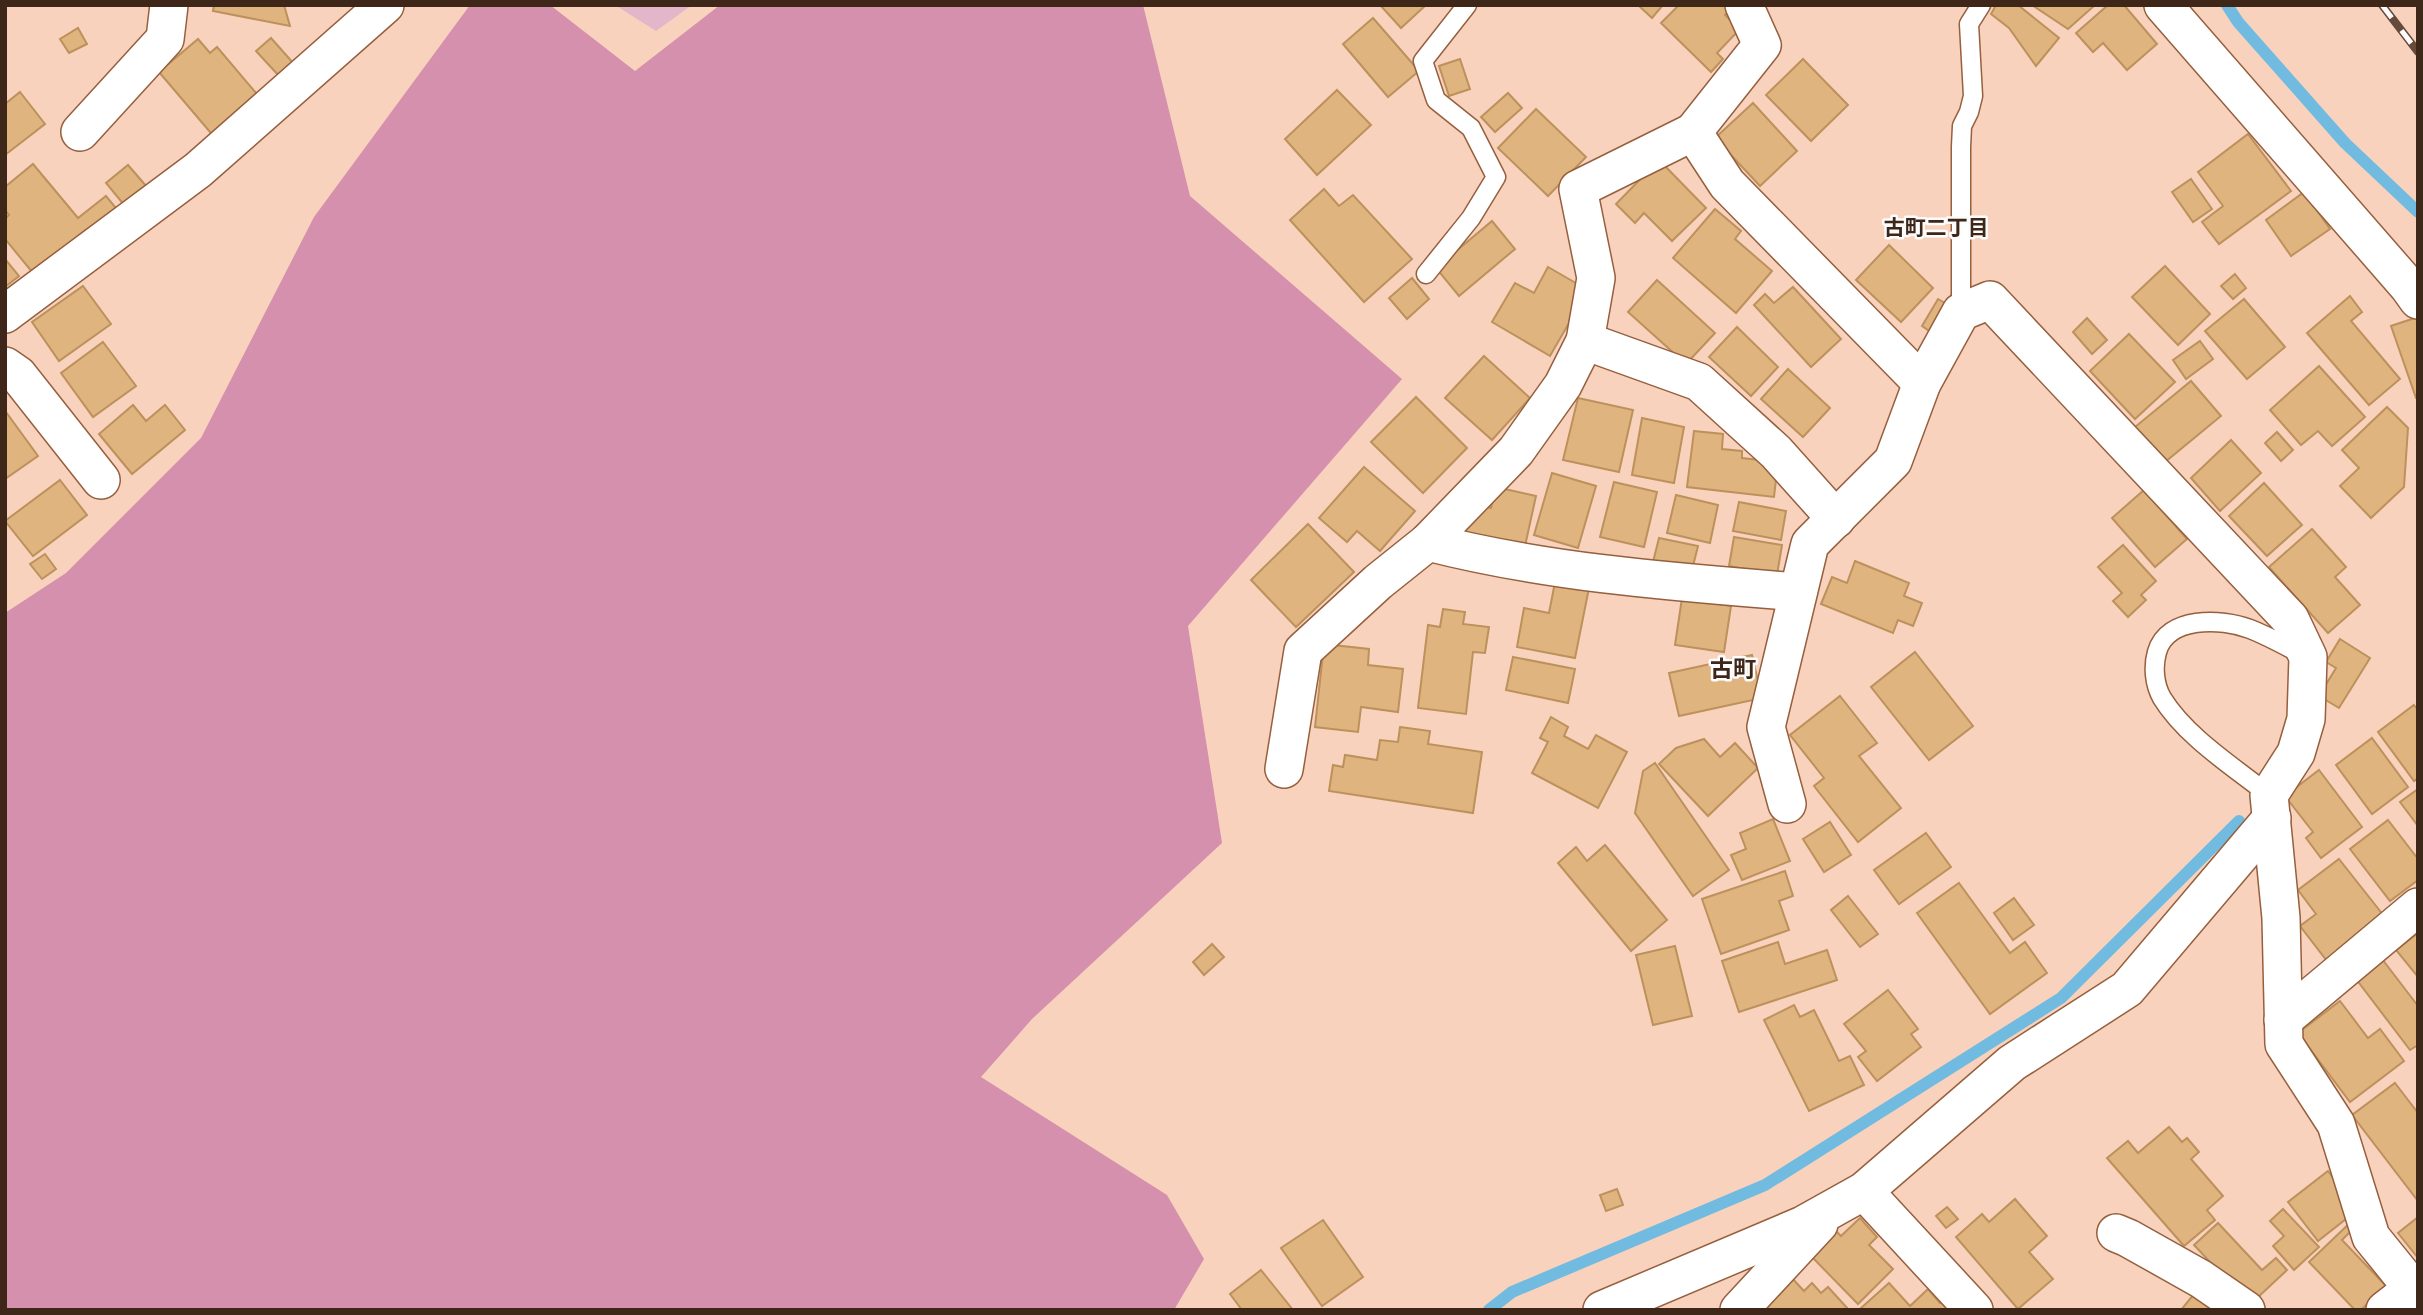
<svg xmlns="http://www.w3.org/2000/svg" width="2423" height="1315" font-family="Lato,'Noto Sans JP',sans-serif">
<rect width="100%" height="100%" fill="#f8d2bc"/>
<polygon fill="#e4b6c9" points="615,5 692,5 656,31"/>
<polygon fill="#d490ad" points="470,5 550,5 635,71 720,5 1143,5 1190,196 1402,379 1188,626 1222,843 1032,1019 981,1077 1167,1195 1204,1259 1174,1310 5,1310 5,613 66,573 201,438 314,217"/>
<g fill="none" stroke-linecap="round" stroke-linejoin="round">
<g stroke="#72bbe0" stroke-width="12">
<polyline points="2227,5 2238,22 2345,143 2418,212"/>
<polyline points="1489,1310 1512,1292 1765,1185 2061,998 2239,821"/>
</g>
</g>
<g fill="#e0b47e" stroke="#bc915c" stroke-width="2">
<polygon points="214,5 284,5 290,26 213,11"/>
<polygon points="1380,5 1426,5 1401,28"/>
<polygon points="1638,5 1663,5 1652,18"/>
<polygon points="1679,5 1735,5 1725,15 1740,29 1717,53 1723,59 1711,72 1661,23"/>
<polygon points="1996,5 2018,5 2059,38 2036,66 2009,28 1991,14"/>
<polygon points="2032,5 2095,5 2068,29"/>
<polygon points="2108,5 2124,5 2157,44 2127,70 2103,43 2093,52 2076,33"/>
<polygon points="1373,18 1419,71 1388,97 1343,44"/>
<polygon points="78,28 87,44 69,53 60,39"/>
<polygon points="271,38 294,64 280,77 256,51"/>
<polygon points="198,39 210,53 217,47 262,100 216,139 159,72"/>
<polygon points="1460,59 1470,89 1449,96 1439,66"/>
<polygon points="1803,59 1848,105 1811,141 1766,95"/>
<polygon points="1337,90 1371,125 1317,175 1285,139"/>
<polygon points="20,92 45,124 5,155 5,104"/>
<polygon points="1508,93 1522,108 1495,132 1481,117"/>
<polygon points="1753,103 1797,151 1760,186 1715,138"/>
<polygon points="1536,109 1586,157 1548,196 1498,148"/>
<polygon points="2248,134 2291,191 2219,244 2202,222 2223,206 2198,172"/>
<polygon points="1659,160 1706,208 1672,241 1644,213 1635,223 1616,204"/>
<polygon points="33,164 78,218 106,196 120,213 93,235 87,229 33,273 5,239 5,219 9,215 5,210 5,187"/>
<polygon points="128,165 147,187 125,206 106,183"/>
<polygon points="2191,179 2212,209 2193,222 2172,192"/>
<polygon points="1324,189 1339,206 1353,195 1412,259 1364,302 1290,220"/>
<polygon points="2304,192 2330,229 2291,256 2266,220"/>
<polygon points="1715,209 1741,231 1735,239 1772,271 1736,313 1673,258"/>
<polygon points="1492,221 1515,249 1459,296 1436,268"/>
<polygon points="1889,245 1933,288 1901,322 1856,280"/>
<polygon points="5,259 19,276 5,287"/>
<polygon points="2165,266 2210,314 2178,345 2132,297"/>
<polygon points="1548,267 1588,290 1550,356 1492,322 1515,283 1534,293"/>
<polygon points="2235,274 2246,288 2233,299 2221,286"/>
<polygon points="1412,278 1429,299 1407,319 1389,298"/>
<polygon points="1657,280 1715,333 1686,364 1628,312"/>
<polygon points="83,286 111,324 59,361 32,322"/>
<polygon points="1793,287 1841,339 1811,367 1754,305 1765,294 1774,303"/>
<polygon points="2350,296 2362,312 2351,321 2400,379 2369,405 2307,333"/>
<polygon points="1938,299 1952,307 1935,335 1922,326"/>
<polygon points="2244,299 2285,347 2247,379 2205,331"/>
<polygon points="2418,317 2418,398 2416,398 2391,326"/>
<polygon points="2087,318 2107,340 2092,354 2073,332"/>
<polygon points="1737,327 1778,367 1751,396 1709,357"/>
<polygon points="2129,334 2175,382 2135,419 2090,371"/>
<polygon points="2200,341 2213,359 2186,379 2173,360"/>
<polygon points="103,342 136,386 93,417 61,373"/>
<polygon points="1484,356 1530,398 1492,440 1445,398"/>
<polygon points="2319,366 2365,417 2332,446 2318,431 2301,445 2270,410"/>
<polygon points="1788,369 1830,408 1803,437 1761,399"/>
<polygon points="2191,381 2221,416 2165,462 2135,427"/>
<polygon points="1416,397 1467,448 1423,493 1371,442"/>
<polygon points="1578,398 1633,410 1619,472 1563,460"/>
<polygon points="133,405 146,421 165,405 185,430 132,474 99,434"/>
<polygon points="2387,407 2408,428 2404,487 2371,518 2340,486 2359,468 2342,450"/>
<polygon points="6,412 38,456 5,479 5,412"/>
<polygon points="1642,418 1684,427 1674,483 1632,475"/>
<polygon points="1694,431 1723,434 1722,449 1742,451 1742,458 1778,462 1774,497 1687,487"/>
<polygon points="2277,432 2293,450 2281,461 2265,443"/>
<polygon points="2231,440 2261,473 2220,511 2191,478"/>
<polygon points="1364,467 1415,511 1380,551 1357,531 1347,542 1319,518"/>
<polygon points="1552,473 1596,486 1578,548 1534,535"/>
<polygon points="60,480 87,515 33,556 5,521"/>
<polygon points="1614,482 1657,492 1644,547 1600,537"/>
<polygon points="2264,483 2302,525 2267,556 2229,516"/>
<polygon points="1496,487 1536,496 1525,546 1465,532 1471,504 1491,508"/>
<polygon points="2144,490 2187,539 2155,567 2112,518"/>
<polygon points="1676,495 1718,505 1710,543 1667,533"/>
<polygon points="1739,502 1786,511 1781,540 1733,531"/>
<polygon points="1308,524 1354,572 1296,627 1251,580"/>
<polygon points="2312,529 2346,567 2335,577 2360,605 2328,633 2269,567"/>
<polygon points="1734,537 1782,545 1777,575 1729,566"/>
<polygon points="1659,538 1698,546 1692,570 1653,562"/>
<polygon points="2123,545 2156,581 2141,595 2146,600 2128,617 2113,601 2122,593 2098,567"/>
<polygon points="45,554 56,569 42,579 30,564"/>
<polygon points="1855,561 1909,583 1904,596 1922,603 1913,626 1898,620 1893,633 1821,604 1832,577 1847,583"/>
<polygon points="1556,577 1590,583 1575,658 1517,647 1524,608 1549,613"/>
<polygon points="1682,598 1731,606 1724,652 1675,645"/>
<polygon points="1443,609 1465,612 1463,624 1489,627 1485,653 1473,652 1466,714 1418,708 1428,625 1440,627"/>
<polygon points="2340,639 2370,658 2339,708 2319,696 2336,668 2326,662"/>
<polygon points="1324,644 1369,649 1368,665 1403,669 1398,712 1361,707 1358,732 1315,727"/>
<polygon points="1915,652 1973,726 1929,760 1871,687"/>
<polygon points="1752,655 1762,698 1679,716 1669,673"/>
<polygon points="1513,657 1575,669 1568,703 1506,690"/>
<polygon points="1840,696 1877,743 1859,756 1901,808 1858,842 1814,786 1824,778 1790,735"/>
<polygon points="2414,705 2418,710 2418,778 2414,781 2378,732"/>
<polygon points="1551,717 1568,727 1564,736 1588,749 1596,735 1627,752 1598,808 1532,773 1548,742 1540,738"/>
<polygon points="1400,727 1430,731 1428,744 1482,752 1473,813 1329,791 1333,765 1343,767 1345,755 1377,760 1380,740 1398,742"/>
<polygon points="2372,738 2408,787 2372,814 2336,765"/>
<polygon points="1704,739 1720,757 1735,743 1758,768 1708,816 1659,764 1676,748"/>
<polygon points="1655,763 1729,870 1693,896 1635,813 1643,771"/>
<polygon points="2319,770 2362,827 2321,858 2306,838 2313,832 2285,796"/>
<polygon points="2418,789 2418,826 2400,802"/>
<polygon points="1773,819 1790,861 1742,880 1731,855 1746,849 1740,833"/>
<polygon points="2388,820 2418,859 2418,880 2390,901 2350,849"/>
<polygon points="1830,822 1851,855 1824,872 1803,839"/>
<polygon points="1926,833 1951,867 1899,904 1874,870"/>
<polygon points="1605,845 1667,920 1631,951 1558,863 1576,847 1587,861"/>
<polygon points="2339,859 2384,916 2327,961 2300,926 2316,914 2298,890"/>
<polygon points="1785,871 1793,896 1779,901 1789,930 1721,954 1702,899"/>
<polygon points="1959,883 2010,953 2025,942 2047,973 1990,1014 1917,913"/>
<polygon points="1848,896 1878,934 1860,947 1831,910"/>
<polygon points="2014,898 2034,925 2013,940 1994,913"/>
<polygon points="2418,933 2418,977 2396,950"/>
<polygon points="1778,942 1785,964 1827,950 1837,980 1739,1012 1722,961"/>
<polygon points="1212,944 1224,957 1204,975 1193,962"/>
<polygon points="1675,946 1692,1016 1653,1025 1636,955"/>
<polygon points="2379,955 2418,1006 2418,1045 2410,1050 2353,975"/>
<polygon points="1888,990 1918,1029 1911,1034 1921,1047 1877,1081 1858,1057 1866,1051 1844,1024"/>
<polygon points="2340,1001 2368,1038 2380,1029 2404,1061 2350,1102 2298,1033"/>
<polygon points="1794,1005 1800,1017 1814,1010 1839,1061 1850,1056 1864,1085 1809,1111 1764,1020"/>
<polygon points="2395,1083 2418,1113 2418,1201 2352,1115"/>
<polygon points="2169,1127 2182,1142 2187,1138 2199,1152 2191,1159 2223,1196 2207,1210 2215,1220 2184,1246 2107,1158 2128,1141 2138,1153"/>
<polygon points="2328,1171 2349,1199 2351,1215 2318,1241 2288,1202"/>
<polygon points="1617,1189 1623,1205 1606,1211 1600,1195"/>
<polygon points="2015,1199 2047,1236 2029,1252 2053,1279 2018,1309 1956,1237 1982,1214 1989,1222"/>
<polygon points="1947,1207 1958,1219 1946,1228 1936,1216"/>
<polygon points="2283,1209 2319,1247 2294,1270 2273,1246 2284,1236 2270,1221"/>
<polygon points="2418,1217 2418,1258 2398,1233"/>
<polygon points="1860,1218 1877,1237 1869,1245 1893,1269 1858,1304 1810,1255 1835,1230 1841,1236"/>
<polygon points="2354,1219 2358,1224 2342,1240 2386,1286 2361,1310 2355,1310 2309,1262"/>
<polygon points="1323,1220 1363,1277 1322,1306 1281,1248"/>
<polygon points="2218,1223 2262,1270 2276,1258 2287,1270 2255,1300 2244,1298 2194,1245"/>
<polygon points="1261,1270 1293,1310 1242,1310 1230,1294"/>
<polygon points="1790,1276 1804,1291 1812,1283 1821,1293 1828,1287 1849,1310 1757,1310"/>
<polygon points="1889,1283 1910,1306 1928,1289 1940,1303 1945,1298 1962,1310 1863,1310 1861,1308"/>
<polygon points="2198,1289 2224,1310 2181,1310"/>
</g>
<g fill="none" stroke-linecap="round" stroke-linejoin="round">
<defs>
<g id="service">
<polyline points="1426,274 1471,218 1496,177 1471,128 1436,100 1423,61 1467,5"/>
<polyline points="1961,312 1961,147 1962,126 1969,112 1973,96 1969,24 1981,5"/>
<path d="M 2269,795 C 2234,767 2186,737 2162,698 C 2154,684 2153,666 2157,652 C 2167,616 2221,618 2250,629 C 2268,636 2286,646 2303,655"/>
</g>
<g id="minor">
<polyline points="1744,5 1762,45 1693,132 1727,184 1922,383"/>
<polyline points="2163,5 2408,286 2418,300"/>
<polyline points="80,132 165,39 169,5"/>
<polyline points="5,314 198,170 385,5"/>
<polyline points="1585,341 1699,382 1776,452 1836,519"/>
<polyline points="5,366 18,375 101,480"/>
<path d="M 1428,542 C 1549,573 1675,582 1798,592"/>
<polyline points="1284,769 1303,651 1378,582 1428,542 1516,451 1563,385 1585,341 1596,278 1578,189 1693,132"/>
<polyline points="1787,804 1766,727 1810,544 1893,461 1922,383 1961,312 1990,300 2290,619 2308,657 2306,719 2296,753 2269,795 2281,918 2284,1044 2336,1124 2371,1237 2418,1295"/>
<polyline points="2283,1020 2418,907"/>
<polyline points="1864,1191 1974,1310"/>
<polyline points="2116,1233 2128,1238 2201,1279 2246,1310"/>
<polyline points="1602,1310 1803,1225 1864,1191 2012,1063 2127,989 2272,818"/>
<polyline points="1739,1310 1819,1224"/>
<polyline points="2385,1310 2403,1296 2418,1298"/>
</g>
</defs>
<use href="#service" stroke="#965f3d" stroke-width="21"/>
<use href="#minor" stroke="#965f3d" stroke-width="40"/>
<use href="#service" stroke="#fff" stroke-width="18"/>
<use href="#minor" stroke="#fff" stroke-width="37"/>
<defs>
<polyline id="rail" points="2382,5 2418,52"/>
</defs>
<use href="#rail" stroke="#664b3b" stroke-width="8"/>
<use href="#rail" stroke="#fcfcfc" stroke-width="5" stroke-dasharray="16" stroke-linecap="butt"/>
</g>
<g text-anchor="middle" stroke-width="5" stroke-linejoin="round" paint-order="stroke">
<g font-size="21" font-weight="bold" fill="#3e2618" stroke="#fcfcfc">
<text x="1936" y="235">古町二丁目</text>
</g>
<g font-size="23" font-weight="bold" fill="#3e2618" stroke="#fcfcfc">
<text x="1733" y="677">古町</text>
</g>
</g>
<rect width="2423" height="1315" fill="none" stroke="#3e2618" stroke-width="14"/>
</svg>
